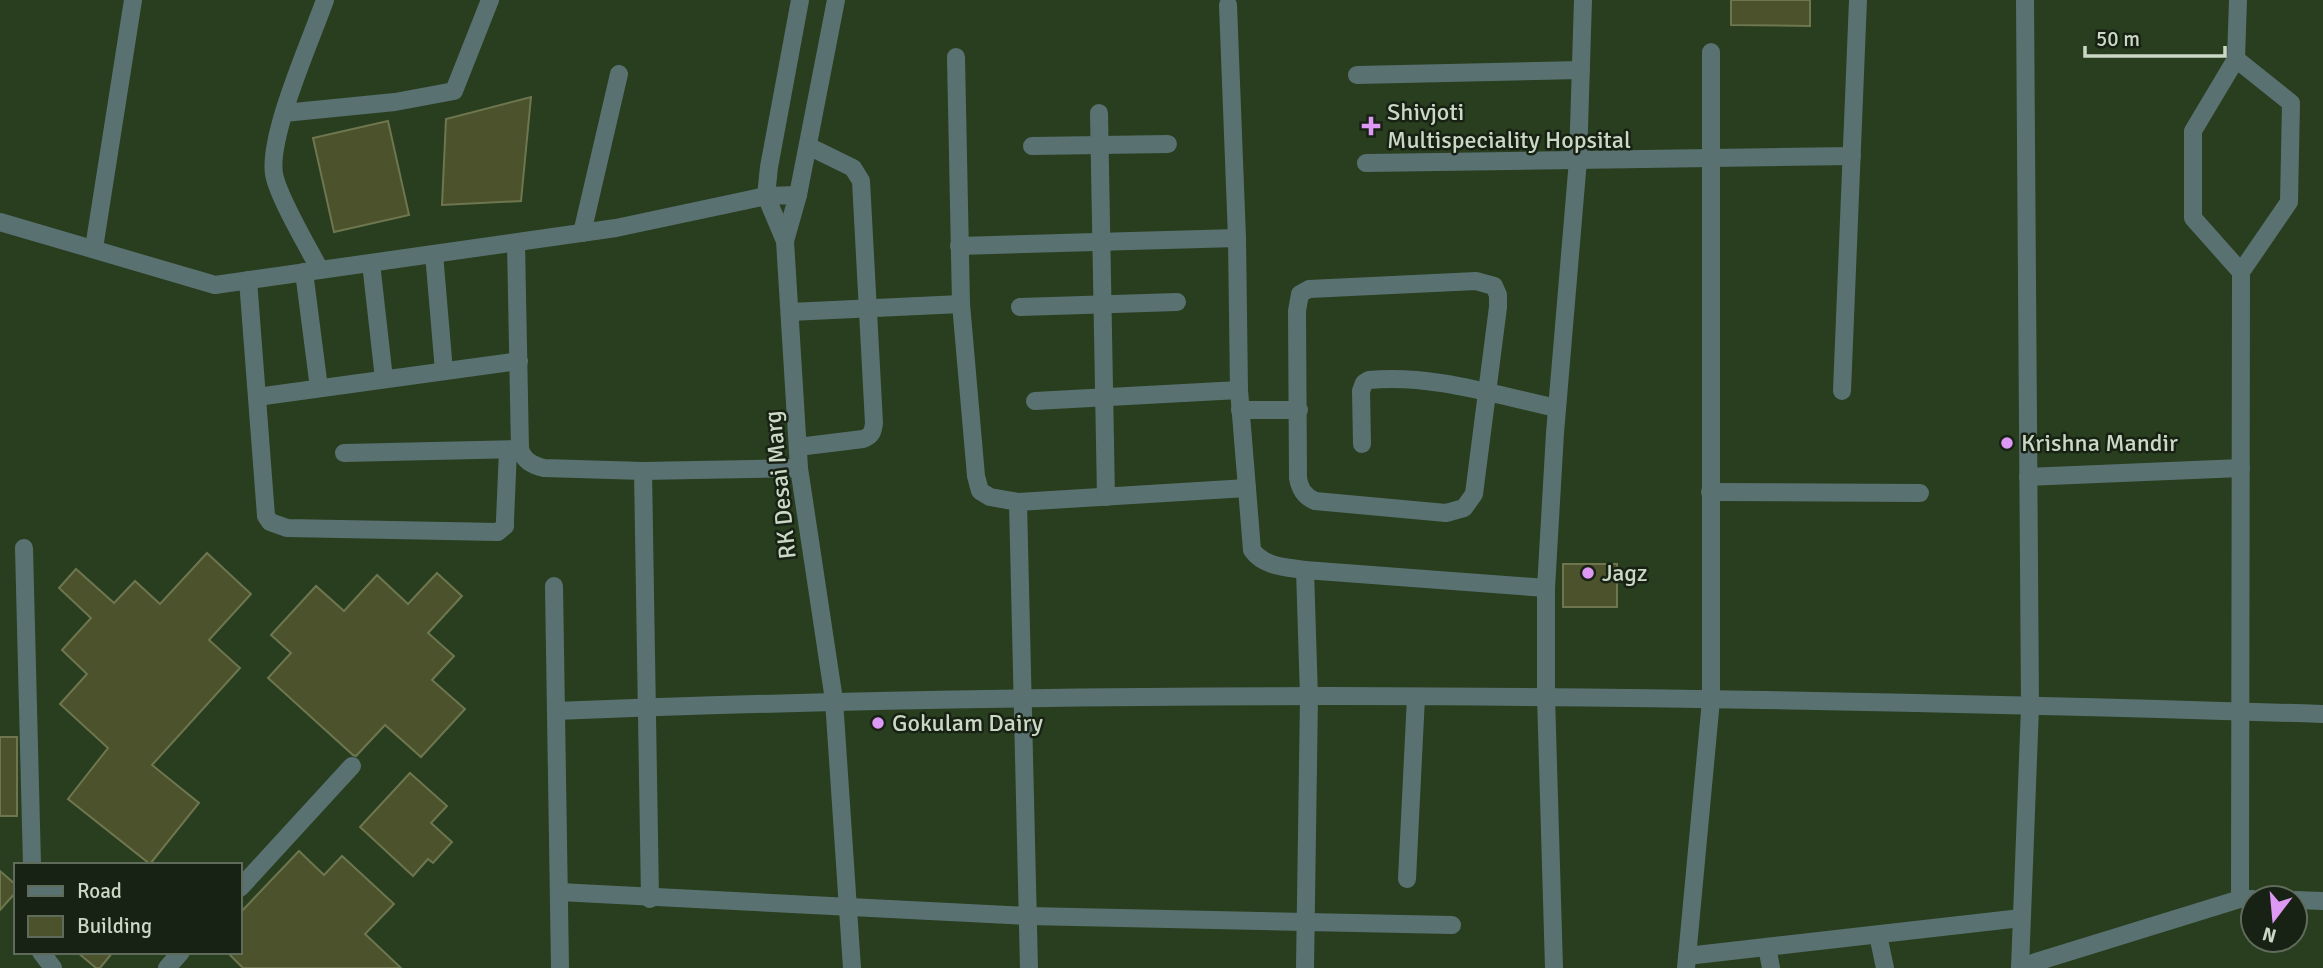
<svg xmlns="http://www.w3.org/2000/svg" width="2323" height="968" font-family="Signika,sans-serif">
<rect width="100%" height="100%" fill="#283e1f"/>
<g fill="#4b522c" stroke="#6e764f" stroke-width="2">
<polygon points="1731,0 1810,0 1810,26 1731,25"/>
<polygon points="531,97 521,201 442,205 446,119"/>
<polygon points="388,121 409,215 334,232 313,138"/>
<polygon points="207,553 251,594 209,640 240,668 152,765 199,803 150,864 68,799 108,748 60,704 87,674 62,650 91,618 59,588 76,569 114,603 135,581 160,604"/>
<rect x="1563" y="564" width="54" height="43"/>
<polygon points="437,573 462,596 428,633 454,656 432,680 465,709 421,757 385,725 356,756 353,755 268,678 291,653 271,635 316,586 344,611 377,575 408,604"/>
<rect x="0" y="737" width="17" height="79"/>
<polygon points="410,773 447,806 431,823 452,842 433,863 428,859 413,876 360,827"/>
<polygon points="299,851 324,875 342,856 394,904 365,934 401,968 243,968 227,952 240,952 240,913"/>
<polygon points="0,871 16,885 16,892 0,910"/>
<polygon points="77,952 113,952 100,968 96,968"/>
</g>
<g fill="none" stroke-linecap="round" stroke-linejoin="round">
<g stroke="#5a7171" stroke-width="18">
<polyline points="836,0 798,195 785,241 799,468 834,700 852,968"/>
<polyline points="2238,0 2236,59 2291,103 2289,202 2241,272 2240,899"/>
<path d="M 1228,5 L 1237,238 L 1239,390 L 1252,550 C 1264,567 1286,567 1305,570 L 1546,588"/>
<polyline points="956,57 961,304 976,476 980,491 990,497 1018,502 1247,488"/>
<polyline points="2236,59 2193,131 2193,218 2241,272"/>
<polyline points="1357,75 1581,70"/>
<polyline points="284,113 395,102 454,91 490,0"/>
<polyline points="1099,113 1106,497"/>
<polyline points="1032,146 1168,144"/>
<polyline points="1366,163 1852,156"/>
<polyline points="0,222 215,285 616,228 766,196 798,195"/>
<polyline points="582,233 619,74"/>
<polyline points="785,241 766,196 769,167 800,0"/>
<path d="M 516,243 L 520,449 C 524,461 532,465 544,468 L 643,471 L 799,468"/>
<polyline points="959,246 1237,238"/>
<polyline points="94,248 133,0"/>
<polyline points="434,254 444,371"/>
<polyline points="371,263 384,379"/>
<path d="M 320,270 C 308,247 278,197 274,174 C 268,135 311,40 325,0"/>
<polyline points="304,272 319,388"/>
<polyline points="248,280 266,516 270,522 287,528 498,532 505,526 505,520 508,450"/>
<path d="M 1476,281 L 1494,286 L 1498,295 L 1498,307 L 1474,494 L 1464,508 L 1446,513 L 1315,501 C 1304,496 1300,489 1298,478 L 1297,311 L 1300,294 L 1309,289 Z"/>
<polyline points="1020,307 1177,302"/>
<polyline points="790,312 961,304"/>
<polyline points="1842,391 1858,0"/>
<polyline points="257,397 519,361"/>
<polyline points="1035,401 1239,390"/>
<polyline points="1240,410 1299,410"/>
<path d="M 1362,444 L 1361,391 L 1364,383 L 1369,380 C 1432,374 1496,395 1557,408"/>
<path d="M 798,447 L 863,439 C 872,436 873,431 874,423 L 861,181 L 853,168 L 808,146"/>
<polyline points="344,453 519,449"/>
<polyline points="643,471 650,899"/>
<polyline points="2028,477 2241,468"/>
<polyline points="1710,492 1920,493"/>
<polyline points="1018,502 1029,968"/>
<polyline points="24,548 32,865"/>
<polyline points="1305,570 1309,697 1305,968"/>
<polyline points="554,586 560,968"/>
<path d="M 556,711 C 1144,687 1734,695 2323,714"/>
<polyline points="1407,879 1416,697"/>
<polyline points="240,888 352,766"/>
<polyline points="559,892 1028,916 1452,925"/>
<polyline points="2295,900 2323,901"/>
<polyline points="1878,935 1885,968"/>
<polyline points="1767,947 1771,968"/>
<polyline points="41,952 53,968"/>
<polyline points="1687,956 2021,918"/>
<polyline points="2020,967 2240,899 2253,899"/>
<polyline points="167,968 181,952"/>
<polyline points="1554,968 1546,696 1546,588 1555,433 1578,160 1583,0"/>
<polyline points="1686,968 1711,700 1711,52"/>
<polyline points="2020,968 2030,707 2025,0"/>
</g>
</g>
<g fill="#dd99f3" stroke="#182214" stroke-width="2.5">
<path d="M1367.5 115.5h7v7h7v7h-7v7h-7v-7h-7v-7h7z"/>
<circle cx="2007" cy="443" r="7"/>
<circle cx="1588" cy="573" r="7"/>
<circle cx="878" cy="723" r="7"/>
</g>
<g text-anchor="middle" stroke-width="5" stroke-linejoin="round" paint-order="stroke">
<g font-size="24" fill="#cad8c5" stroke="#182214" text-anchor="start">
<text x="1387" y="120">Shivjoti<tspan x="1387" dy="28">Multispeciality Hopsital</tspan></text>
<text x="2021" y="451">Krishna Mandir</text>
<text x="1602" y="581">Jagz</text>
<text x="892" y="731">Gokulam Dairy</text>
</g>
<g font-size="24" fill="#cad8c5" stroke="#182214">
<text transform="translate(780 485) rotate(-96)" y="8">RK Desai Marg</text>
</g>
</g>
<rect x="14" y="863" width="228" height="91" fill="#182214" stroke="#5f6b5b" stroke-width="2"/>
<rect x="28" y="886" width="35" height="10" fill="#5a7171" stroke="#5f6b5b" stroke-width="2"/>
<text x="77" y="898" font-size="21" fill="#cad8c5">Road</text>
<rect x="28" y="916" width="35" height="21" fill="#4b522c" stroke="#5f6b5b" stroke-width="2"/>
<text x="77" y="933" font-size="21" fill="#cad8c5">Building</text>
<g transform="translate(2274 919) rotate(196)"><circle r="33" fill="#182214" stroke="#5f6b5b" stroke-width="2"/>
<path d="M0-5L12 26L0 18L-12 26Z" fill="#dd99f3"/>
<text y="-10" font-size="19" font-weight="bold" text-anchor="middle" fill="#cad8c5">N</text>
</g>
<path d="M2085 46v10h140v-10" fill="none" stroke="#cad8c5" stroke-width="3.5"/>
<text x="2096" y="46" font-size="21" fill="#cad8c5" stroke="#182214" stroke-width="5" paint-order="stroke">50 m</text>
</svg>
